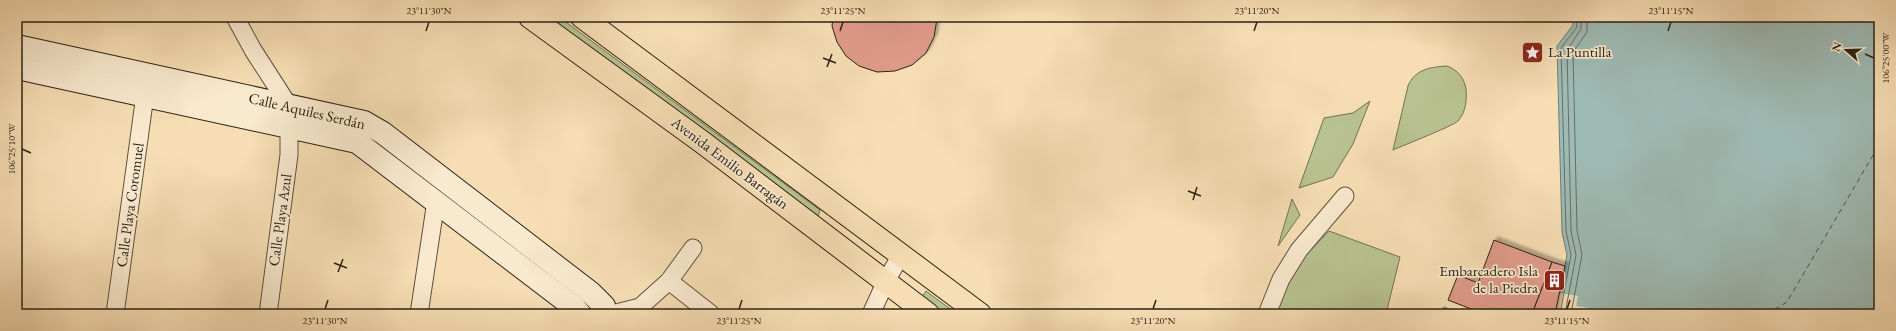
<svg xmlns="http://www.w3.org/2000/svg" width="1896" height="331" font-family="'EB Garamond',serif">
<defs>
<filter id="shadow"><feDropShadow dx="3.5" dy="-3.5" stdDeviation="1" flood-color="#0004"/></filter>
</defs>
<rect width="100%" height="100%" fill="#f6ddb3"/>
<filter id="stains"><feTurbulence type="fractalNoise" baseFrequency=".005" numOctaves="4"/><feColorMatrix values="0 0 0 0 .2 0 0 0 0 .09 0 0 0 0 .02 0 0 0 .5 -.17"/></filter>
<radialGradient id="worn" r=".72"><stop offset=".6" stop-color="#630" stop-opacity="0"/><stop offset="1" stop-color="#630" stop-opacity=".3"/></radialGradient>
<g fill="#b8c290" stroke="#727253">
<polygon points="539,17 559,17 820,210 817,219"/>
<path d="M 1447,66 C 1458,70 1464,78 1466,89 C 1467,100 1466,112 1458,121 C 1453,126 1404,145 1393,150 L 1408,86 C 1415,69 1431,67 1447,66 Z"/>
<polygon points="1370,101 1353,144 1333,177 1299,188 1324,118 1353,113"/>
<polygon points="1292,199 1300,215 1278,246"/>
<polygon points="1329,231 1400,257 1386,314 1273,314 1288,274"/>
<polygon points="926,291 957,314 939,314 920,300"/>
</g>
<g fill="#9ebab4" stroke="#707d75">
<polygon points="1572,17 1879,17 1879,314 1556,314 1567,255 1562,232 1557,46 1573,25"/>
<polygon points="1444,307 1462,314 1439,314"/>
</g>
<polygon fill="#f6ddb3" points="1559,293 1578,296 1576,306 1589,308 1588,312 1576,310 1575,314 1555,314"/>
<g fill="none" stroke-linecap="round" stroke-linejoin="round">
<g stroke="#656e65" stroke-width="1">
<polyline points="1560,314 1571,255 1566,231 1561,48 1577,27 1576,17"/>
<polyline points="1565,314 1576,255 1571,231 1567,50 1581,29 1581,17"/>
<polyline points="1571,314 1582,255 1577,230 1573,52 1587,32 1587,17"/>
</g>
<polyline stroke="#4e5045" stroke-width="1" stroke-dasharray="5 4" stroke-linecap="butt" points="1767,314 1787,302 1879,145"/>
</g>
<g fill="#de9a89" stroke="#2c2216" filter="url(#shadow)">
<polygon points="833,17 937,17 937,19 934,37 926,53 912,65 895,71 877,72 859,66 846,56 837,42 832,26"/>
<polygon points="1494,240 1552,262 1532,314 1484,314 1448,300 1458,275 1478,283"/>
<polygon points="1552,262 1565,266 1555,314 1532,314"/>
</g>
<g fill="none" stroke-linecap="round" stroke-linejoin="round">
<defs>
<g id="street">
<polyline points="235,17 253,50 289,106"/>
<polyline points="669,281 711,314"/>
<polyline points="115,314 145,95"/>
<polyline points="268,314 289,155 289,127"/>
<polyline points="419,314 436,201"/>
<polyline points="612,314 640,307 669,281 693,248"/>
<polyline points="871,314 886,281 901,255"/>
<polyline points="1267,314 1281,279 1299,250 1345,196"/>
</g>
<g id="secondary">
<polyline points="17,46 364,122 383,133 591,293 604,306 607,314"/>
<polyline points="17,68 357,142 575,308 580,314"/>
</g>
<g id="primary">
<polyline points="530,17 702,142 928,314"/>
<polyline points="582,17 980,314"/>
</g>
</defs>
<use href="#street" stroke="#5e513d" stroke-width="19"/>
<use href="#secondary" stroke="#2c2216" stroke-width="24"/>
<use href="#primary" stroke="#2c2216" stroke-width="24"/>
<use href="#street" stroke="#f9e9ce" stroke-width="17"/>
<use href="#secondary" stroke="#f9e9ce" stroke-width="22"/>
<use href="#primary" stroke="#f6ddb3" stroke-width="22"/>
</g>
<path fill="none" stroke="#2c2216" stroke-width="1.5" d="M 426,31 L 429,22M 840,31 L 843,22M 1254,31 L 1257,22M 1668,31 L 1671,22M 1865,54 L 1874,58M 823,58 L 836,63M 827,67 L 832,54M 22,149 L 31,153M 1188,191 L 1201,196M 1193,200 L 1197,187M 334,263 L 347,268M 338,272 L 343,259M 325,309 L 328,300M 739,309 L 742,300M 1153,309 L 1156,300M 1567,309 L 1570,300"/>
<defs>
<symbol id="sight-square" viewBox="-11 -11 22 22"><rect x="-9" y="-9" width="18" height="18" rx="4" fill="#8f2418" stroke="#f9e9ce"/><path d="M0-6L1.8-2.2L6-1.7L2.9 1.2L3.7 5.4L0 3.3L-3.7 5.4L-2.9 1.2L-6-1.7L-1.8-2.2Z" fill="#fff"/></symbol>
<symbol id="building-square" viewBox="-11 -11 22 22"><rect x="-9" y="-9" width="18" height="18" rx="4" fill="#8f2418" stroke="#f9e9ce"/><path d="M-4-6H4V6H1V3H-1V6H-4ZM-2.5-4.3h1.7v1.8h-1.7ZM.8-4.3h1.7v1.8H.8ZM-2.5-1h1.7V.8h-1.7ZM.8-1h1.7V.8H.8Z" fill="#fff"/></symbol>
</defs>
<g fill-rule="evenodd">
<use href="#sight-square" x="1520" y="40" width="25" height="25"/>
<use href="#building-square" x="1542" y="268" width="25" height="25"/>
</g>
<g text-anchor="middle" stroke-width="3.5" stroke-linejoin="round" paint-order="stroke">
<g font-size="15" fill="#2c2216" stroke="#f9e9ce" text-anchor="start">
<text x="1548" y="57">La Puntilla</text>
<text x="1538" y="276" text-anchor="end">Embarcadero Isla<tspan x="1538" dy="17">de la Piedra</tspan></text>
</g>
<g font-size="15" fill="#2c2216" stroke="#f9e9ce">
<text transform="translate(307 111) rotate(13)" y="5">Calle Aquiles Serdán</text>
<text transform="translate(730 163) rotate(37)" y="5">Avenida Emilio Barragán</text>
<text transform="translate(130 205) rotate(-82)" y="5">Calle Playa Coromuel</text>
<text transform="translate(280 220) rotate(-82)" y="5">Calle Playa Azul</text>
</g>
</g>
<rect width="1896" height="331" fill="none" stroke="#f6ddb3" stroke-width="44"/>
<g transform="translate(1846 50) rotate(290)" stroke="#f9e9ce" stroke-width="3" paint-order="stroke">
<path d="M0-3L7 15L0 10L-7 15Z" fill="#2c2216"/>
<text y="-6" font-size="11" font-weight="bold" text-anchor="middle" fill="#2c2216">N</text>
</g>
<rect x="22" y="22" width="1852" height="287" fill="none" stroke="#2c2216" stroke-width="1.5"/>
<g font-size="10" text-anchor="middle" fill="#2c2216">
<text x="429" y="14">23°11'30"N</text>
<text x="843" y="14">23°11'25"N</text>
<text x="1257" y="14">23°11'20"N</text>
<text x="1671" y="14">23°11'15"N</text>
<text transform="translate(1885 58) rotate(-90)" y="4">106°25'00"W</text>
<text transform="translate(11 149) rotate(-90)" y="4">106°25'10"W</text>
<text x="325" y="324">23°11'30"N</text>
<text x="739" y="324">23°11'25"N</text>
<text x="1153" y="324">23°11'20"N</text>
<text x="1567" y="324">23°11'15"N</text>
</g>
<rect width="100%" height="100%" filter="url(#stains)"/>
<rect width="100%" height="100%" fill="url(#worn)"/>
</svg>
